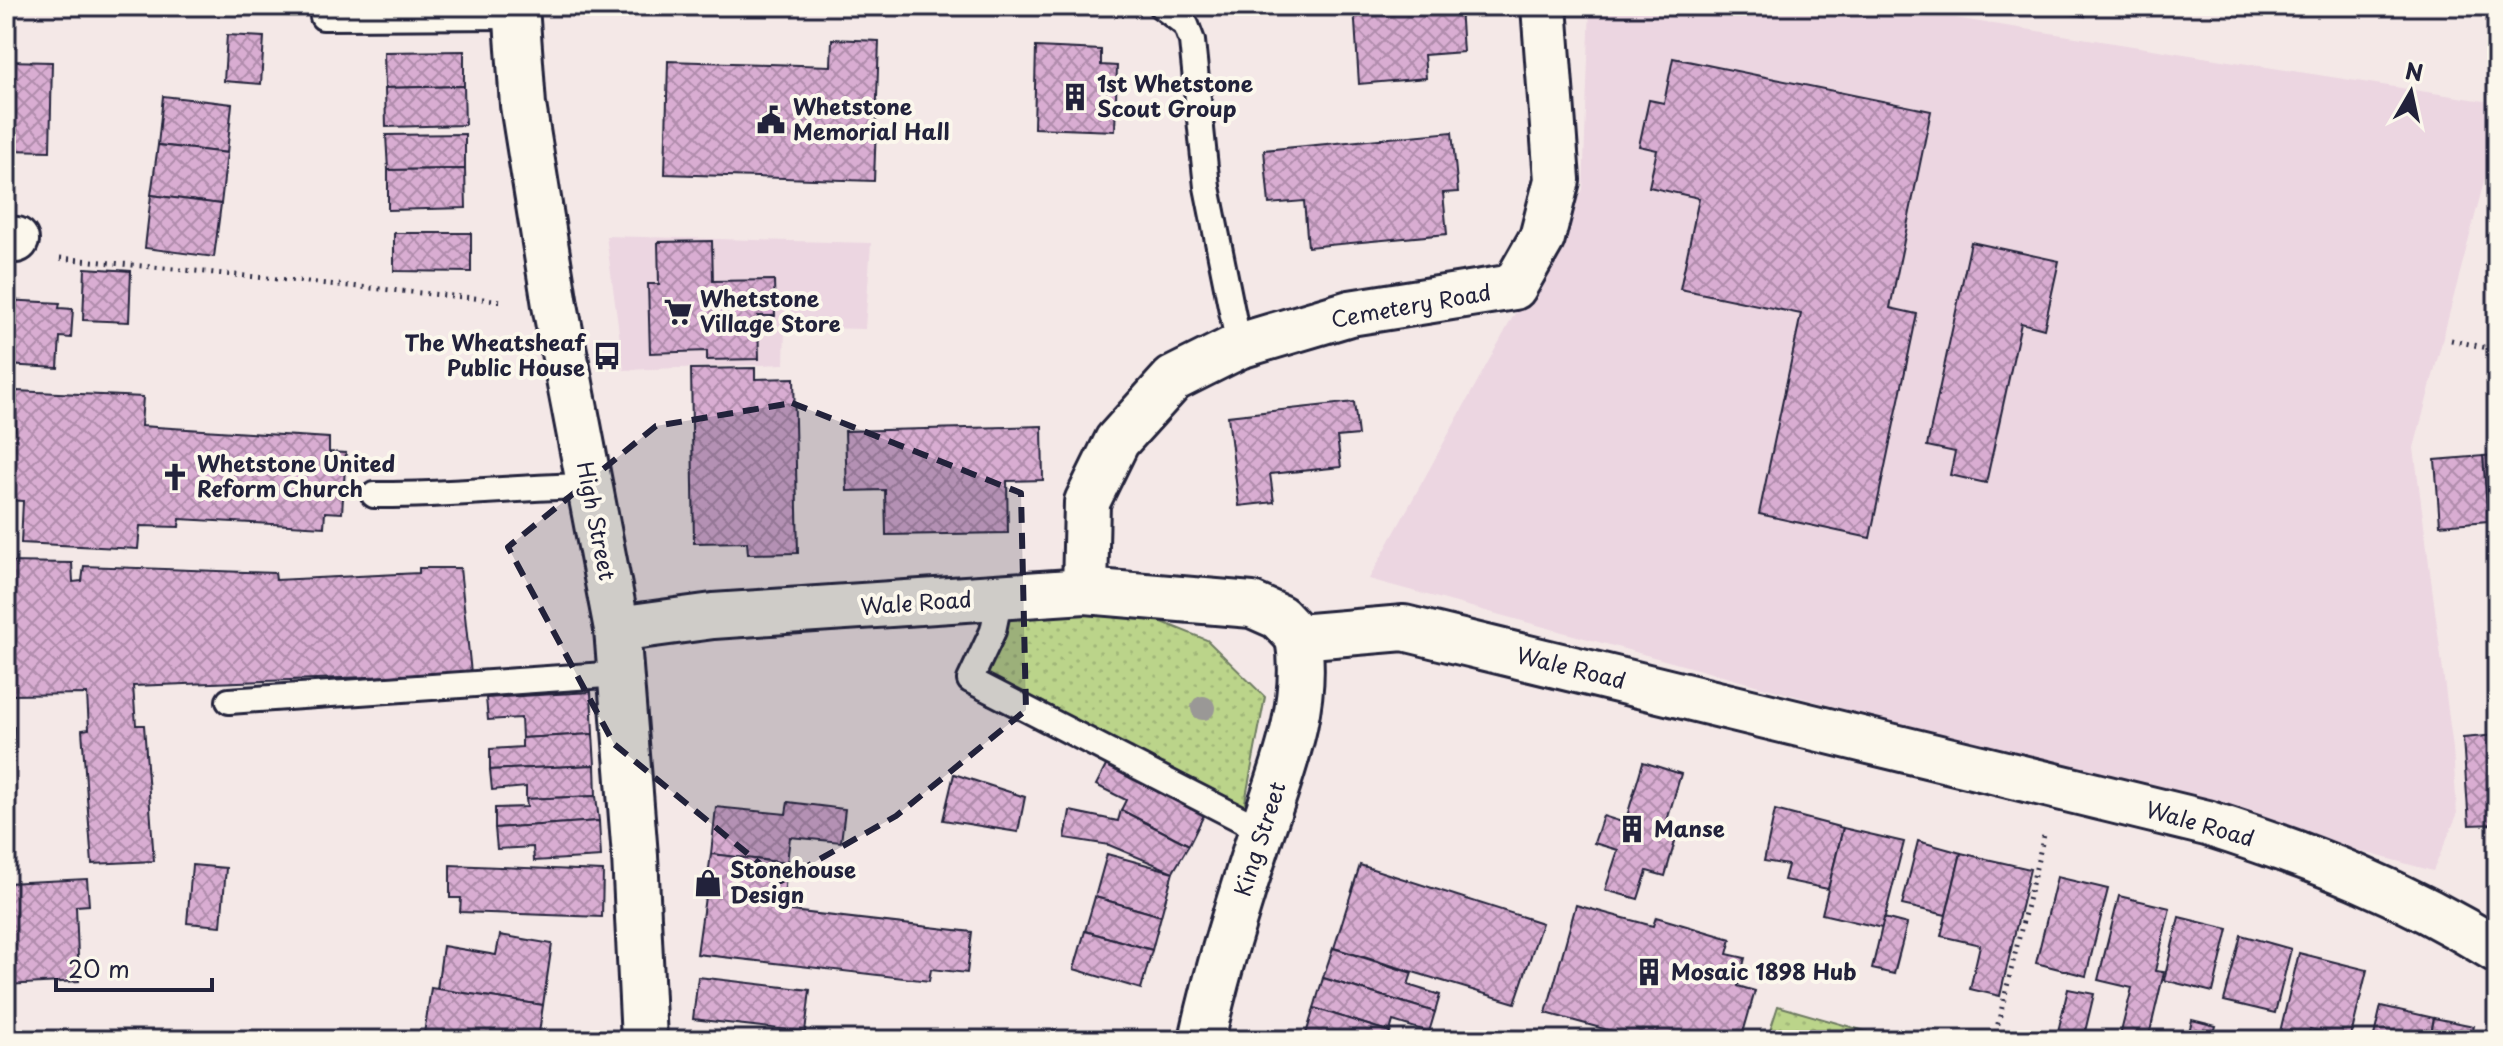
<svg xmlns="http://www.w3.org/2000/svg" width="2503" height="1046" font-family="'Playpen Sans',sans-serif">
<defs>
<pattern id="grass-dots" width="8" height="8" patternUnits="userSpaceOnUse" patternTransform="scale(2)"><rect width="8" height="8" fill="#bbd48a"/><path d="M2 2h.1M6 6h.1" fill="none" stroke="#a0b678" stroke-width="1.8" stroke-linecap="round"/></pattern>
<pattern id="building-cross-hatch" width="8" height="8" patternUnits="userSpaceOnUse" patternTransform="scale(2)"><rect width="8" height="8" fill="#d9add2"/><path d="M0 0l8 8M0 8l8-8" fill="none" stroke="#b08cac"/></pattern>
</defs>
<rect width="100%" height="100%" fill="#f4e8e7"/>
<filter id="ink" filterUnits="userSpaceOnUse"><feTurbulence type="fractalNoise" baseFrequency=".0125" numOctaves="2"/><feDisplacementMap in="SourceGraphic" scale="16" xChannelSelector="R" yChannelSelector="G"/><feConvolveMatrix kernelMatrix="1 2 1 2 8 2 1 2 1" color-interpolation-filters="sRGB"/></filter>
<g filter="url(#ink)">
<g fill="#ecd6e1">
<polygon points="1590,6 1878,6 2497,103 2497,132 2414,448 2453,749 2457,815 2433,871 1369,579 1583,189"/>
<polygon points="606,236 871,243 865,329 785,327 784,364 624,370"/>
</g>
<g fill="url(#grass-dots)" stroke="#6e7b62" stroke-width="2">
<polygon points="1085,591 1207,640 1265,697 1245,802 1262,830 970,680 1000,597"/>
<polygon points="1778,1006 1896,1040 1767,1040"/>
</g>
<g fill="url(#building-cross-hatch)" stroke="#22223b" stroke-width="2">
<polygon points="1354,6 1460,6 1463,52 1424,55 1426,78 1359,84"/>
<polygon points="2022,6 2086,6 2085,16"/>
<polygon points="227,35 264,37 261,84 224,81"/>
<polygon points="832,39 879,41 874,181 665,174 668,61 831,66"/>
<polygon points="1036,47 1101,50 1101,65 1117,66 1115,131 1034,128"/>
<polygon points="464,51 464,86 385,88 384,52"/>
<polygon points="1673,58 1931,111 1890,308 1917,314 1870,538 1759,514 1801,314 1680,289 1699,198 1649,187 1657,150 1639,146 1649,100 1664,103"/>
<polygon points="6,61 52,62 50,151 6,150"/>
<polygon points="464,86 465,125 386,127 385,88"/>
<polygon points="163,96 232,104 227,153 158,145"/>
<polygon points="1452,132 1458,192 1443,193 1447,234 1308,247 1304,201 1269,204 1264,150"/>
<polygon points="465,134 465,169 388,170 386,135"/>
<polygon points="158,145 227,153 221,204 151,195"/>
<polygon points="465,169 466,208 388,210 388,170"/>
<polygon points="151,195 221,204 214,257 145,248"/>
<polygon points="2497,219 2497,267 2486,265"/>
<polygon points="394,233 471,233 471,272 394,271"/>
<polygon points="712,241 713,281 774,280 775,316 758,316 759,359 707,360 707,351 650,353 648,284 659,284 658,242"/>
<polygon points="1971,242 2059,261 2044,329 2021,323 1986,483 1950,475 1955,452 1927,446"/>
<polygon points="85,268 131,271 129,322 83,320"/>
<polygon points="6,300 60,303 59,308 73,309 71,338 60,337 58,368 6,365"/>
<polygon points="755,368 755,379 794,378 798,553 748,554 747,542 694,543 691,369"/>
<polygon points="16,391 143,397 141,426 329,438 329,452 346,453 342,513 325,512 324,527 180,519 179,527 140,526 138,549 21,543 23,501 6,500 6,429 15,430"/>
<polygon points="1354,402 1358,435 1337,437 1341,467 1270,474 1274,502 1239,506 1228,416"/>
<polygon points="1042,426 1043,480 1007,481 1008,533 886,535 885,490 847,491 845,431"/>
<polygon points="2497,455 2497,520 2488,521 2483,456"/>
<polygon points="2483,456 2488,521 2440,525 2435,460"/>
<polygon points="6,562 72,563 73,582 82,581 84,566 275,573 276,580 419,573 419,568 460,568 471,673 133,686 136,725 144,725 154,861 92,864 82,730 89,729 87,694 10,695"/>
<polygon points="591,692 593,734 522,738 521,718 488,720 486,698"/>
<polygon points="6,727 14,727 11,868 6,868"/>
<polygon points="593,734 595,765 490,770 490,749 522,747 522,738"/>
<polygon points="2497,735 2497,824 2469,825 2463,738"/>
<polygon points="1111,756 1209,805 1189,845 1121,810 1126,800 1096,785"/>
<polygon points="1643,762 1681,774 1663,834 1676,838 1665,876 1647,871 1638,899 1605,890 1618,850 1594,843 1603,816 1625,823"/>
<polygon points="595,765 596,796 526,799 526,787 492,790 490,770"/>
<polygon points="954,774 1025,797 1018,832 943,820"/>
<polygon points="596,796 599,821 495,828 495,808 527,807 526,799"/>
<polygon points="788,802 845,809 841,842 790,837 787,863 711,854 716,807 786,814"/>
<polygon points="1121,810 1189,845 1173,872 1109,845 1065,838 1070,811 1118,821"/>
<polygon points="1775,810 1843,828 1828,889 1784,880 1788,865 1764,861"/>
<polygon points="599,821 601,857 534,861 533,847 497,849 495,828"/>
<polygon points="1843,828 1904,842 1882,928 1822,914"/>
<polygon points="1918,841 1961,853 1946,915 1902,905"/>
<polygon points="1961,853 2030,869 2000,996 1970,989 1980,945 1941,936"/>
<polygon points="711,854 787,863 783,910 972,932 967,973 931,969 929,981 697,954"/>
<polygon points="1107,854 1173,872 1161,916 1095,897"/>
<polygon points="192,865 226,868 221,926 187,923"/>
<polygon points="450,865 603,871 602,917 460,912 461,898 450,898"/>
<polygon points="1360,865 1542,923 1515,1003 1334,948"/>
<polygon points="2057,877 2108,889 2086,976 2036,963"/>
<polygon points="87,879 89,905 76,906 79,981 6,985 6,883"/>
<polygon points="2119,896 2170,908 2155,971 2164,972 2148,1040 2119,1040 2132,988 2098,980"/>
<polygon points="1095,897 1161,916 1152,950 1085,931"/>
<polygon points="1576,905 1653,926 1656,917 1731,939 1727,954 1745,958 1738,986 1755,991 1741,1040 1644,1040 1546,1013"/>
<polygon points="2179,917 2228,929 2213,992 2164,980"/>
<polygon points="1884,918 1907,924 1894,974 1872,969"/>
<polygon points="1085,931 1152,950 1141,989 1074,969"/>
<polygon points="500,935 552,944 543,1005 437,989 443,946 496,955"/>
<polygon points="2241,935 2291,949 2275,1013 2224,1001"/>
<polygon points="1333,948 1412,973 1408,985 1440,995 1435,1012 1323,978"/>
<polygon points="2299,953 2367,970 2350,1040 2332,1040 2333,1035 2310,1029 2307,1040 2278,1040"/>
<polygon points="698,977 810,990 805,1032 693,1019"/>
<polygon points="1323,978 1435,1012 1429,1032 1393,1021 1390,1032 1314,1008"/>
<polygon points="431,988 543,1005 538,1040 423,1040"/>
<polygon points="2068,989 2094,994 2083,1040 2056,1040"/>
<polygon points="2381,1006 2434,1018 2430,1040 2373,1040"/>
<polygon points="1314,1008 1390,1032 1387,1040 1316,1040 1305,1037"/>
<polygon points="2434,1018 2474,1026 2471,1040 2430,1040"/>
<polygon points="2192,1020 2216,1026 2212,1040 2187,1040"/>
<polygon points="1000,1032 1096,1039 1095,1040 999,1040"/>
</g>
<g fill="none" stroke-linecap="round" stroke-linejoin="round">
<defs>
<g id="lane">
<polyline points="1161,6 1186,25 1192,41 1207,187 1239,346"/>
<polyline points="323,17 517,16"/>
<path d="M 374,495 C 446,496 517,487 589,486"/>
<polyline points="1000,597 993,631 970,680 1262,830"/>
<polyline points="229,701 620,674"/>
</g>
<g id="street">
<polyline points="6,239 16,240"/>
<polyline points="1085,591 1087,502 1117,441 1173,379 1239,346 1350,313 1514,287 1542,238 1557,180 1544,6"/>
<path d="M 617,629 L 713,616 L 1085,591 L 1252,605 L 1279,617 L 1298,637 L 1404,628 L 2207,823 C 2314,857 2401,891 2497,950"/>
<path d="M 1202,1040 C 1217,970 1239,902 1261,833 C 1282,771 1310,703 1298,637"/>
</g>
<polyline id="secondary" points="516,6 523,105 555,305 617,629 635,856 644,1040"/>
</defs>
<use href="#lane" stroke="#22223b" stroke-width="30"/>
<use href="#street" stroke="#22223b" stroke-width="50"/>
<use href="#secondary" stroke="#22223b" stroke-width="50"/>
<g stroke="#22223b" stroke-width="5" stroke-dasharray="2 6" stroke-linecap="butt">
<polyline points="60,258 504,301"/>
<polyline points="2451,340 2497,350"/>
<polyline points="1994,1040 2045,831"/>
</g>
<use href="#lane" stroke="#fbf7ec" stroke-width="24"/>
<use href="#street" stroke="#fbf7ec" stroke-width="44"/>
<use href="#secondary" stroke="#fbf7ec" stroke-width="44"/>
</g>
<circle fill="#9a9896" cx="1203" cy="708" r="12"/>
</g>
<path fill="#22223b" fill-opacity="0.2" stroke="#22223b" stroke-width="6" stroke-dasharray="16 10" stroke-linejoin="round" d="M 792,403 L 1021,493 L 1026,710 L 896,816 L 781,881 L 614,744 L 508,547 L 656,426 Z"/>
<defs>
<symbol id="building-bare" viewBox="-9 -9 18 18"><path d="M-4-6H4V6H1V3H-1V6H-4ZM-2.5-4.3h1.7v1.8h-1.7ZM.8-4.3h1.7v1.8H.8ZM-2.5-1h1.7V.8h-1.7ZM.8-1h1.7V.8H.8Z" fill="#22223b" stroke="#fbf7ec" stroke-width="2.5" paint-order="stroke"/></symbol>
<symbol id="civic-bare" viewBox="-9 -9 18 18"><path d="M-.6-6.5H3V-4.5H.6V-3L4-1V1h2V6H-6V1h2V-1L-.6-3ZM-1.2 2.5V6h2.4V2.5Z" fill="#22223b" stroke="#fbf7ec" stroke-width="2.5" paint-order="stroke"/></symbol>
<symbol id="supermarket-bare" viewBox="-9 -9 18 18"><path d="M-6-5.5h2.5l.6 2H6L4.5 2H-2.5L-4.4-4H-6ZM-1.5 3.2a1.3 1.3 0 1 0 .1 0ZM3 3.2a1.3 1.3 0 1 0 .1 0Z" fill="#22223b" stroke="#fbf7ec" stroke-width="2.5" paint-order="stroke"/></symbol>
<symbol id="bus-bare" viewBox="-9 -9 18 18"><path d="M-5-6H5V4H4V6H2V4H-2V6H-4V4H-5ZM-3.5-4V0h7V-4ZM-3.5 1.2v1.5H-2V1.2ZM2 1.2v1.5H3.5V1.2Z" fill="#22223b" stroke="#fbf7ec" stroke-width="2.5" paint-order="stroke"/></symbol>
<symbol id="church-bare" viewBox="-9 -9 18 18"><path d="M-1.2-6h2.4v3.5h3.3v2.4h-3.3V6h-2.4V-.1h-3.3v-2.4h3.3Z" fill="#22223b" stroke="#fbf7ec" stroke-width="2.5" paint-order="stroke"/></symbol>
<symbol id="shop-bare" viewBox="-9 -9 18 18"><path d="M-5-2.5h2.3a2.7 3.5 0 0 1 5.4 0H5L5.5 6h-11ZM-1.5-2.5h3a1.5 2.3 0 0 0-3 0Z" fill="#22223b" stroke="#fbf7ec" stroke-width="2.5" paint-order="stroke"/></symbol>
</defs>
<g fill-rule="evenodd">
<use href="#building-bare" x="1055" y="77" width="40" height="40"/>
<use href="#civic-bare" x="751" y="100" width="40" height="40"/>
<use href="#supermarket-bare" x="658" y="292" width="40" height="40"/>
<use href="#bus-bare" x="587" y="336" width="40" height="40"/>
<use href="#church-bare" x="155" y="457" width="40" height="40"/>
<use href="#building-bare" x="1612" y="809" width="40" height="40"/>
<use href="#shop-bare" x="688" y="863" width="40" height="40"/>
<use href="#building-bare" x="1629" y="952" width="40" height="40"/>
</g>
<g text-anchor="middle" stroke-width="8" stroke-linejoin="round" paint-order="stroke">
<g font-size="22" font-weight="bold" fill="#22223b" stroke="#fbf7ec" text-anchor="start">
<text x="1097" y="92">1st Whetstone<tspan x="1097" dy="25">Scout Group</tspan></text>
<text x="793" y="115">Whetstone<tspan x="793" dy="25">Memorial Hall</tspan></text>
<text x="700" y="307">Whetstone<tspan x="700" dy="25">Village Store</tspan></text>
<text x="585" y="351" text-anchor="end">The Wheatsheaf<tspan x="585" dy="25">Public House</tspan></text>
<text x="197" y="472">Whetstone United<tspan x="197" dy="25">Reform Church</tspan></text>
<text x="1654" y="837">Manse</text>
<text x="730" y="878">Stonehouse<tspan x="730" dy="25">Design</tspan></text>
<text x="1671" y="980">Mosaic 1898 Hub</text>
</g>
<g font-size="22" fill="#22223b" stroke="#fbf7ec">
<text transform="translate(1411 306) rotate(-10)" y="8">Cemetery Road</text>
<text transform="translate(596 521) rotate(79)" y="8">High Street</text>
<text transform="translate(916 603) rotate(-4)" y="8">Wale Road</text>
<text transform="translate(1571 668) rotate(14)" y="8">Wale Road</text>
<text transform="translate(2200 824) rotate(16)" y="8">Wale Road</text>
<text transform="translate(1260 839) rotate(-72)" y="8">King Street</text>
</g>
</g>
<rect width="2503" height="1046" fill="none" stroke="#fbf7ec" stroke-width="32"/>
<rect x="16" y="16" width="2471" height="1014" fill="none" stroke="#22223b" stroke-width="3" filter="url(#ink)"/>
<g transform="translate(2411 92) rotate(9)" stroke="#fbf7ec" stroke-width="6" paint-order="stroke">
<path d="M0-6L14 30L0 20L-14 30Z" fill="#22223b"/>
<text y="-12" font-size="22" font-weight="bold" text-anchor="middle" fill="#22223b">N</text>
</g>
<path d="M56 978v12h156v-12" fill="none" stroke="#22223b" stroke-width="4"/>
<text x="68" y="978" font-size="24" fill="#22223b" stroke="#fbf7ec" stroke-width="6" paint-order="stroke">20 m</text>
</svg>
